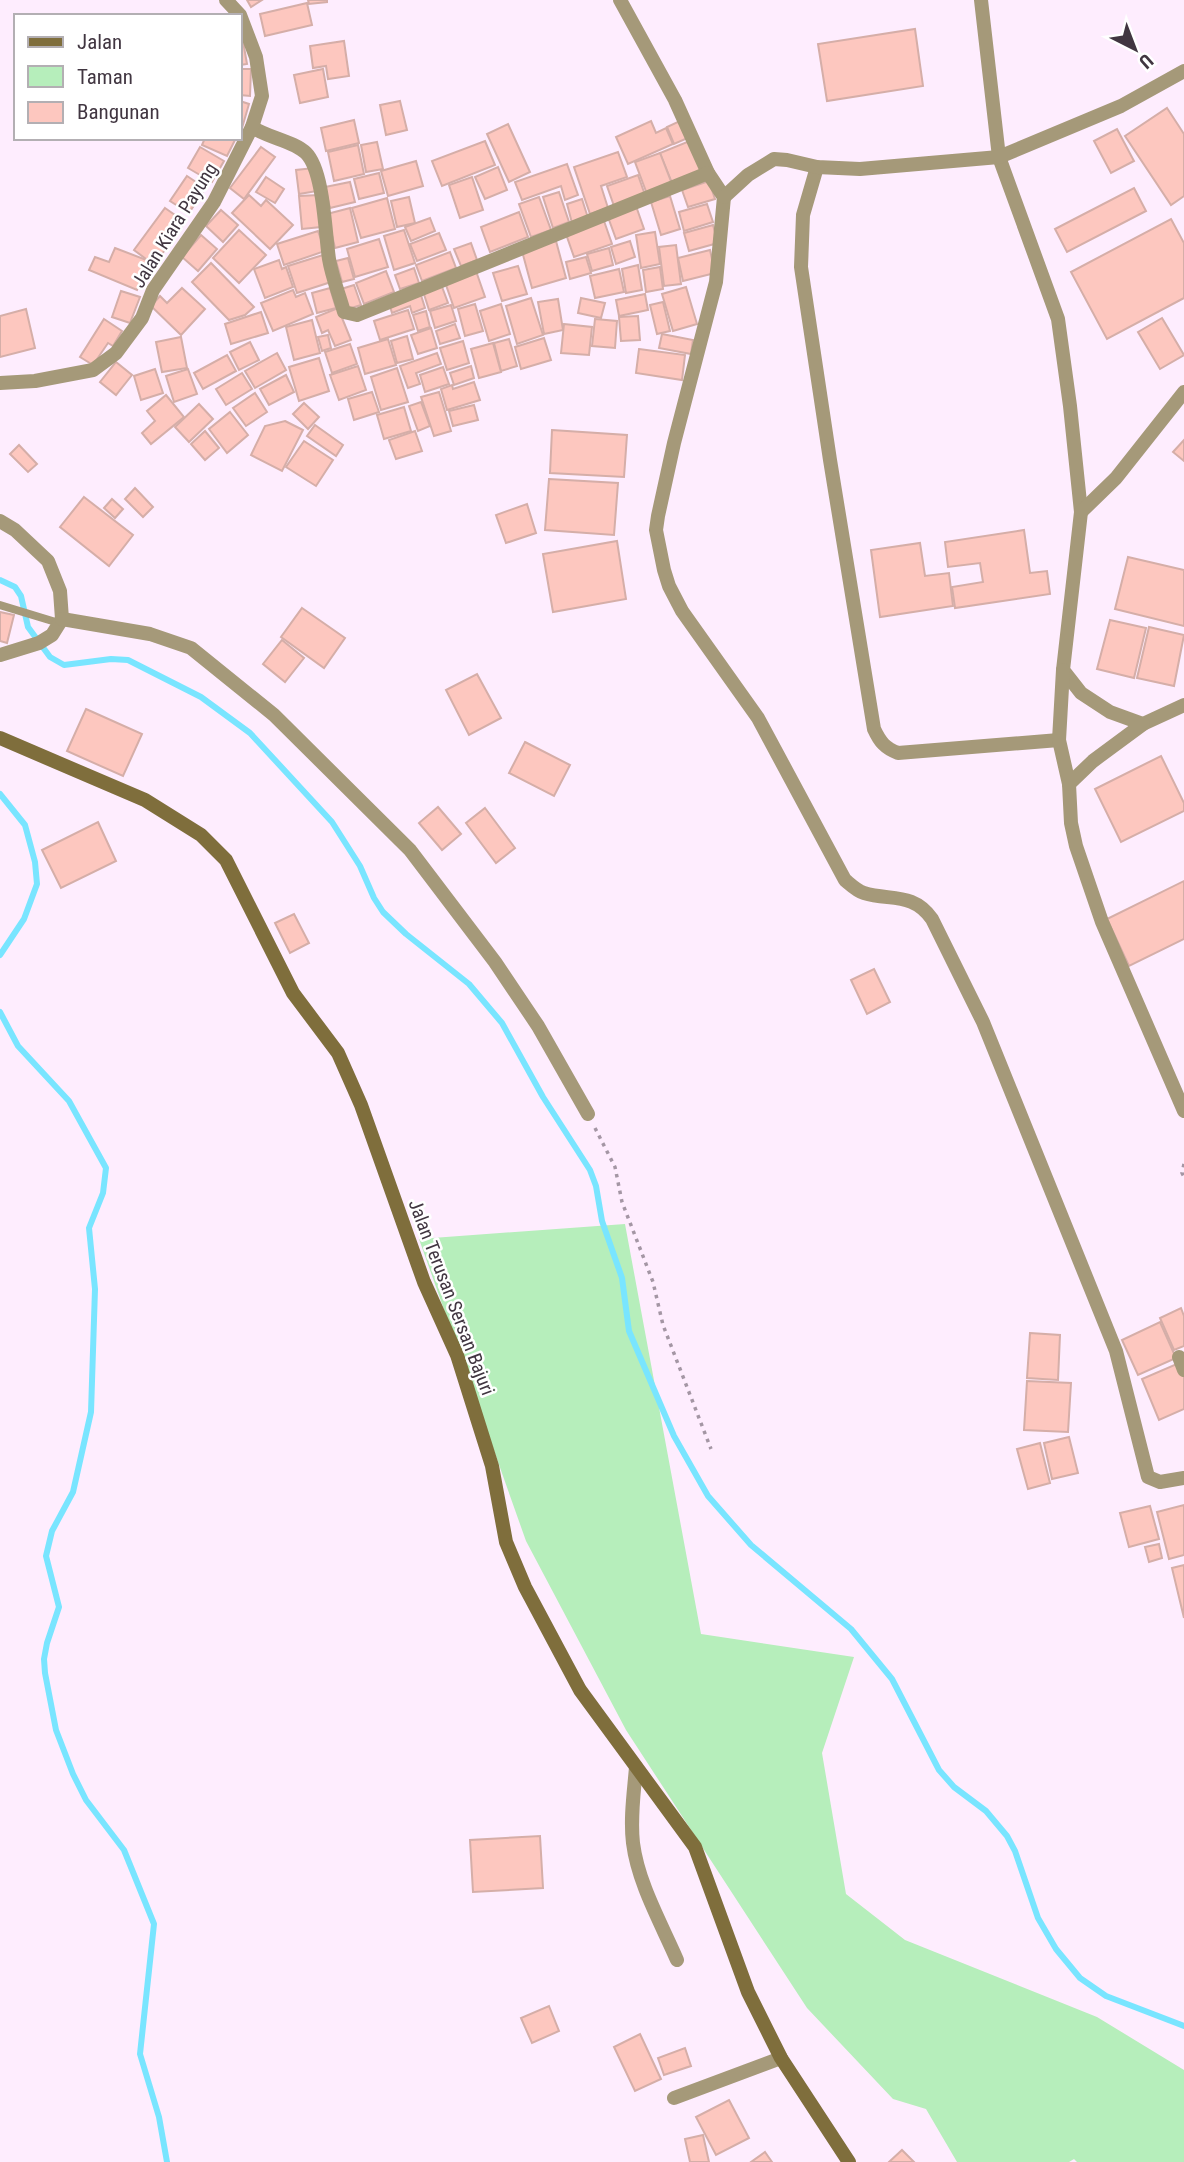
<svg xmlns="http://www.w3.org/2000/svg" width="1184" height="2162" font-family="'Roboto Condensed',sans-serif">
<rect width="100%" height="100%" fill="#feedfe"/>
<polygon fill="#b6eebb" points="625,1224 701,1634 854,1657 822,1753 846,1894 905,1940 1097,2017 1184,2070 1184,2162 1077,2162 1074,2159 1069,2162 957,2162 926,2109 893,2099 807,2008 626,1730 526,1541 419,1239"/>
<g fill="none" stroke-linecap="round" stroke-linejoin="round">
<g stroke="#79e5ff" stroke-width="6">
<polyline points="0,580 15,587 21,596 28,627 50,657 64,665 111,659 128,660 201,697 250,733 332,822 360,866 374,898 383,912 406,934 469,984 502,1023 543,1097 590,1170 596,1186 602,1221 622,1278 629,1331 674,1436 708,1496 751,1545 851,1629 892,1679 939,1770 954,1787 986,1811 1007,1836 1015,1851 1038,1918 1056,1949 1080,1978 1106,1996 1184,2026"/>
<polyline points="0,794 25,825 35,862 37,884 24,919 0,955"/>
<polyline points="0,1012 18,1046 69,1101 106,1168 103,1193 89,1228 95,1289 91,1412 73,1492 52,1531 46,1556 59,1607 47,1643 44,1659 45,1673 56,1730 73,1774 86,1800 124,1850 154,1924 140,2054 159,2117 167,2162"/>
</g>
</g>
<g fill="#fdc7bf" stroke="#d5aea8" stroke-width="2">
<polygon points="247,0 262,0 251,7"/>
<polygon points="308,0 327,0 327,2 309,4"/>
<polygon points="307,3 312,25 265,36 260,14"/>
<polygon points="240,24 247,64 240,65"/>
<polygon points="915,29 923,86 827,101 818,44"/>
<polygon points="344,41 349,76 328,79 326,66 313,68 310,46"/>
<polygon points="240,69 251,69 250,96 240,95"/>
<polygon points="323,69 328,97 300,103 294,75"/>
<polygon points="240,101 249,104 242,128 240,127"/>
<polygon points="400,101 407,130 386,135 380,105"/>
<polygon points="1167,108 1184,134 1184,196 1171,205 1125,136"/>
<polygon points="354,120 359,143 326,151 321,128"/>
<polygon points="682,120 690,137 674,144 667,127"/>
<polygon points="651,121 656,133 666,128 673,144 628,164 616,137"/>
<polygon points="508,124 530,172 509,182 487,134"/>
<polygon points="1117,129 1134,161 1111,173 1094,141"/>
<polygon points="205,138 236,138 227,156 202,145"/>
<polygon points="692,140 704,170 672,183 660,153"/>
<polygon points="485,141 495,165 442,186 432,161"/>
<polygon points="377,142 383,169 366,172 361,145"/>
<polygon points="358,145 364,174 334,181 328,152"/>
<polygon points="200,147 224,161 212,182 188,168"/>
<polygon points="261,147 275,157 244,199 230,188"/>
<polygon points="618,152 627,177 601,186 608,208 590,214 574,167"/>
<polygon points="660,153 672,184 647,194 635,162"/>
<polygon points="416,161 423,186 388,196 381,171"/>
<polygon points="567,164 578,195 565,200 561,186 522,200 515,182"/>
<polygon points="498,167 507,190 485,199 475,177"/>
<polygon points="314,168 317,191 299,194 296,170"/>
<polygon points="379,173 384,193 359,199 354,179"/>
<polygon points="638,175 645,195 614,206 607,186"/>
<polygon points="187,176 205,188 189,213 170,201"/>
<polygon points="266,177 284,189 275,203 256,192"/>
<polygon points="472,177 483,210 460,218 449,185"/>
<polygon points="709,181 715,199 688,207 682,190"/>
<polygon points="350,182 355,202 330,208 325,187"/>
<polygon points="1134,188 1146,211 1067,252 1055,229"/>
<polygon points="559,192 569,222 553,228 543,197"/>
<polygon points="249,195 261,206 266,200 293,225 270,249 232,213"/>
<polygon points="319,195 321,227 302,229 299,196"/>
<polygon points="670,196 680,229 661,235 651,202"/>
<polygon points="409,197 415,223 397,227 391,201"/>
<polygon points="539,197 551,230 531,237 519,204"/>
<polygon points="387,198 395,229 361,238 352,208"/>
<polygon points="582,199 588,218 572,223 567,204"/>
<polygon points="707,204 713,222 684,231 679,212"/>
<polygon points="636,206 644,229 616,239 608,217"/>
<polygon points="165,208 185,222 154,265 134,250"/>
<polygon points="350,208 358,242 335,248 327,214"/>
<polygon points="221,210 238,225 223,242 206,226"/>
<polygon points="519,212 528,237 490,252 481,227"/>
<polygon points="430,218 435,231 411,241 405,227"/>
<polygon points="1171,219 1184,243 1184,298 1107,339 1071,272"/>
<polygon points="604,221 612,244 574,257 566,234"/>
<polygon points="713,225 718,243 689,251 684,233"/>
<polygon points="239,230 266,255 239,283 213,258"/>
<polygon points="404,230 415,263 394,270 384,236"/>
<polygon points="318,231 325,251 284,265 277,244"/>
<polygon points="655,232 660,264 641,268 636,235"/>
<polygon points="439,233 446,250 417,261 410,244"/>
<polygon points="201,235 217,249 198,271 182,257"/>
<polygon points="379,239 388,267 355,277 347,249"/>
<polygon points="556,241 566,278 532,288 522,251"/>
<polygon points="630,241 635,257 616,264 611,247"/>
<polygon points="471,243 477,260 461,266 454,249"/>
<polygon points="676,245 681,284 664,286 659,247"/>
<polygon points="115,248 149,261 137,290 89,270 95,257 109,262"/>
<polygon points="609,248 613,265 592,271 587,254"/>
<polygon points="710,250 715,273 683,281 678,258"/>
<polygon points="450,252 456,268 422,281 416,265"/>
<polygon points="323,255 331,282 297,293 288,266"/>
<polygon points="586,257 591,273 570,279 566,262"/>
<polygon points="348,258 354,279 342,282 336,261"/>
<polygon points="279,260 282,269 286,267 293,287 265,298 254,269"/>
<polygon points="211,263 254,307 245,315 229,320 192,282"/>
<polygon points="638,265 642,290 626,293 622,269"/>
<polygon points="518,266 527,294 502,301 493,273"/>
<polygon points="660,267 663,289 646,292 643,270"/>
<polygon points="414,268 419,283 400,289 395,275"/>
<polygon points="619,269 624,292 595,298 590,276"/>
<polygon points="386,271 394,292 364,304 356,283"/>
<polygon points="476,271 485,297 454,308 445,282"/>
<polygon points="441,284 448,303 429,310 423,291"/>
<polygon points="354,285 361,305 345,310 338,290"/>
<polygon points="686,287 697,324 673,331 662,294"/>
<polygon points="182,288 205,309 181,335 151,306 160,296 167,303"/>
<polygon points="330,288 336,308 317,313 312,293"/>
<polygon points="293,290 296,297 305,293 313,314 273,331 261,303"/>
<polygon points="121,291 140,297 130,323 112,317"/>
<polygon points="420,292 425,308 412,313 410,306 392,313 389,303"/>
<polygon points="645,294 648,310 619,316 616,300"/>
<polygon points="531,298 543,335 517,344 506,306"/>
<polygon points="581,298 605,303 601,318 578,313"/>
<polygon points="558,299 563,330 544,334 538,302"/>
<polygon points="663,302 670,331 657,334 650,305"/>
<polygon points="475,304 483,331 465,336 458,309"/>
<polygon points="501,304 510,334 489,341 480,311"/>
<polygon points="451,305 456,321 435,328 430,311"/>
<polygon points="338,308 351,340 335,346 328,330 322,333 316,317"/>
<polygon points="26,309 35,348 0,357 0,316"/>
<polygon points="408,310 414,329 380,340 374,321"/>
<polygon points="426,311 430,327 418,331 413,315"/>
<polygon points="261,312 268,333 231,344 225,324"/>
<polygon points="638,316 640,340 621,341 619,317"/>
<polygon points="1162,318 1184,355 1160,369 1138,332"/>
<polygon points="104,319 122,331 113,346 108,343 93,365 80,357"/>
<polygon points="595,319 617,321 615,348 592,346"/>
<polygon points="312,320 320,353 294,360 286,327"/>
<polygon points="455,324 460,338 440,344 436,331"/>
<polygon points="564,324 592,327 589,355 561,353"/>
<polygon points="431,328 437,348 418,354 411,335"/>
<polygon points="662,334 693,340 691,354 659,348"/>
<polygon points="328,335 331,348 322,351 318,337"/>
<polygon points="407,336 413,359 397,363 391,341"/>
<polygon points="181,337 187,368 162,372 156,342"/>
<polygon points="544,338 551,360 521,369 515,347"/>
<polygon points="388,339 396,365 365,374 358,348"/>
<polygon points="509,339 517,366 501,371 494,343"/>
<polygon points="463,341 469,363 447,370 440,348"/>
<polygon points="250,342 259,360 239,370 230,352"/>
<polygon points="493,343 501,372 479,378 471,349"/>
<polygon points="350,344 357,364 332,373 325,352"/>
<polygon points="639,349 685,355 682,380 636,373"/>
<polygon points="277,353 286,370 255,388 245,371"/>
<polygon points="437,353 441,364 416,373 420,384 408,388 400,366"/>
<polygon points="227,355 236,371 203,389 194,373"/>
<polygon points="319,358 329,391 299,401 289,367"/>
<polygon points="116,362 132,375 116,395 100,382"/>
<polygon points="358,366 366,390 339,400 330,375"/>
<polygon points="471,366 474,378 454,385 450,373"/>
<polygon points="443,367 449,384 425,392 420,375"/>
<polygon points="397,368 408,402 381,410 371,377"/>
<polygon points="155,369 163,393 141,400 134,376"/>
<polygon points="188,369 197,394 174,402 166,376"/>
<polygon points="242,373 252,389 226,405 216,389"/>
<polygon points="286,375 294,392 269,405 260,389"/>
<polygon points="474,382 480,400 447,410 441,389 452,385 453,389"/>
<polygon points="372,392 379,412 354,420 348,399"/>
<polygon points="439,392 451,431 434,436 421,397"/>
<polygon points="255,393 267,412 246,426 233,408"/>
<polygon points="166,395 184,417 151,444 142,433 155,421 147,411"/>
<polygon points="421,402 430,426 418,431 409,406"/>
<polygon points="304,403 319,417 308,429 293,414"/>
<polygon points="199,404 213,419 189,442 175,427"/>
<polygon points="474,405 478,420 453,426 449,411"/>
<polygon points="404,407 411,431 384,439 377,415"/>
<polygon points="230,412 248,435 227,453 209,429"/>
<polygon points="285,421 303,430 282,471 251,455 265,426"/>
<polygon points="315,425 343,445 336,456 307,436"/>
<polygon points="552,430 627,435 624,477 550,473"/>
<polygon points="205,431 219,448 205,460 191,444"/>
<polygon points="415,431 422,451 396,459 389,440"/>
<polygon points="1184,440 1184,461 1173,452"/>
<polygon points="304,441 333,460 316,486 286,467"/>
<polygon points="19,445 37,464 28,472 10,454"/>
<polygon points="549,479 618,483 614,535 545,530"/>
<polygon points="135,488 153,507 143,517 125,499"/>
<polygon points="84,497 133,535 109,566 60,527"/>
<polygon points="112,499 123,509 115,518 104,508"/>
<polygon points="527,504 536,533 506,543 496,515"/>
<polygon points="1024,530 1030,573 1047,571 1050,594 955,608 952,587 983,582 980,563 948,567 945,542"/>
<polygon points="617,541 626,599 553,612 543,554"/>
<polygon points="920,543 925,576 949,573 953,606 880,617 871,550"/>
<polygon points="1128,557 1184,570 1184,626 1115,609"/>
<polygon points="302,608 345,638 324,668 281,637"/>
<polygon points="0,612 14,615 7,643 0,641"/>
<polygon points="1110,620 1146,628 1134,678 1097,669"/>
<polygon points="1149,627 1184,635 1174,686 1137,678"/>
<polygon points="282,640 304,658 285,682 263,664"/>
<polygon points="477,674 501,718 469,735 446,690"/>
<polygon points="86,709 142,734 123,776 67,751"/>
<polygon points="525,742 570,765 554,796 509,773"/>
<polygon points="1161,756 1184,803 1184,811 1121,842 1095,789"/>
<polygon points="438,807 461,834 442,850 419,823"/>
<polygon points="485,808 515,848 496,863 466,823"/>
<polygon points="98,822 116,861 61,888 42,850"/>
<polygon points="1184,881 1184,939 1129,966 1107,919"/>
<polygon points="294,914 309,943 290,953 275,923"/>
<polygon points="874,969 890,1002 867,1014 851,980"/>
<polygon points="1181,1308 1184,1316 1184,1346 1174,1350 1160,1318"/>
<polygon points="1160,1322 1176,1358 1138,1375 1122,1340"/>
<polygon points="1030,1333 1060,1335 1058,1380 1027,1378"/>
<polygon points="1179,1363 1184,1375 1184,1409 1159,1420 1142,1379"/>
<polygon points="1027,1381 1071,1383 1068,1432 1024,1430"/>
<polygon points="1069,1437 1078,1473 1052,1479 1044,1443"/>
<polygon points="1040,1443 1050,1483 1028,1489 1017,1449"/>
<polygon points="1184,1505 1184,1555 1169,1559 1157,1512"/>
<polygon points="1150,1506 1159,1539 1129,1547 1120,1513"/>
<polygon points="1159,1544 1162,1558 1149,1562 1145,1547"/>
<polygon points="1184,1565 1184,1618 1172,1568"/>
<polygon points="540,1836 543,1888 473,1892 470,1840"/>
<polygon points="549,2006 559,2031 532,2043 521,2018"/>
<polygon points="640,2034 661,2079 635,2091 614,2047"/>
<polygon points="685,2048 691,2066 664,2075 658,2058"/>
<polygon points="729,2100 749,2138 716,2155 696,2117"/>
<polygon points="703,2135 709,2162 690,2162 685,2139"/>
<polygon points="902,2150 914,2162 889,2162"/>
<polygon points="765,2152 772,2162 751,2162"/>
</g>
<g fill="none" stroke-linecap="round" stroke-linejoin="round">
<g stroke="#a496a4" stroke-width="3.5" stroke-dasharray="3.5 5" stroke-linecap="butt">
<polyline points="595,1128 615,1167 622,1202 653,1282 663,1325 711,1449"/>
<polyline points="1184,1164 1182,1173 1184,1177"/>
</g>
<polyline stroke="#a59979" stroke-width="8" points="0,605 59,623"/>
<g stroke="#a59979" stroke-width="14">
<path d="M 620,0 L 675,100 L 708,173 L 724,197 L 716,282 L 674,443 L 658,516 L 656,530 L 664,570 L 669,586 L 682,611 L 758,718 L 845,880 C 851,885 857,891 864,893 C 890,901 913,892 932,919 L 983,1022 L 1116,1351 L 1148,1477 L 1160,1482 L 1184,1478"/>
<polyline points="981,0 999,157 1058,319 1070,406 1081,512 1063,670 1081,693 1110,712 1143,724 1184,705"/>
<path d="M 252,127 C 268,138 294,141 306,153 C 324,171 325,233 329,259 C 332,277 339,294 344,312 L 357,315 L 708,173"/>
<path d="M 817,167 L 803,215 L 801,267 L 830,460 L 874,729 C 880,742 885,748 898,753 L 1059,740"/>
<polyline points="724,197 748,175 774,159 787,160 817,167 860,169 999,157 1121,106 1184,71"/>
<polyline points="0,383 35,381 93,370 116,353 142,318 153,290 214,202 252,127 262,96 256,57 240,15 226,0"/>
<polyline points="1081,512 1116,478 1184,392"/>
<polyline points="0,521 15,530 48,561 60,591 62,619 52,635 39,643 0,655"/>
<polyline points="62,619 150,634 191,648 274,715 410,850 495,962 538,1026 588,1114"/>
<polyline points="1063,670 1059,740 1069,784 1071,823 1076,846 1102,922 1184,1111"/>
<polyline points="1069,784 1093,761 1143,724"/>
<polyline points="1179,1357 1184,1370"/>
<path d="M 636,1767 C 634,1792 630,1818 633,1843 C 638,1883 661,1923 677,1960"/>
<polyline points="674,2098 781,2058"/>
</g>
<polyline stroke="#7f6e3c" stroke-width="14" points="0,738 145,800 201,835 226,860 293,993 338,1053 361,1105 424,1282 457,1355 492,1466 506,1542 525,1587 580,1690 695,1847 748,1992 781,2058 849,2162"/>
</g>
<g text-anchor="middle" stroke-width="5" stroke-linejoin="round" paint-order="stroke">
<g font-size="19" fill="#413641" stroke="#fff">
<text transform="translate(174 225) rotate(-58)" y="7">Jalan Kiara Payung</text>
<text transform="translate(452 1297) rotate(69)" y="7">Jalan Terusan Sersan Bajuri</text>
</g>
</g>
<rect x="14" y="14" width="228" height="126" fill="#ffffff" stroke="#b3afb3" stroke-width="2"/>
<rect x="28" y="37" width="35" height="10" fill="#7f6e3c" stroke="#b3afb3" stroke-width="2"/>
<text x="77" y="49" font-size="21" fill="#413641">Jalan</text>
<rect x="28" y="66" width="35" height="21" fill="#b6eebb" stroke="#b3afb3" stroke-width="2"/>
<text x="77" y="84" font-size="21" fill="#413641">Taman</text>
<rect x="28" y="102" width="35" height="21" fill="#fdc7bf" stroke="#b3afb3" stroke-width="2"/>
<text x="77" y="119" font-size="21" fill="#413641">Bangunan</text>
<g transform="translate(1135 49) rotate(138)" stroke="#ffffff" stroke-width="5" paint-order="stroke">
<path d="M0-5L12 26L0 18L-12 26Z" fill="#413641"/>
<text y="-10" font-size="19" font-weight="bold" text-anchor="middle" fill="#413641">U</text>
</g>
</svg>
